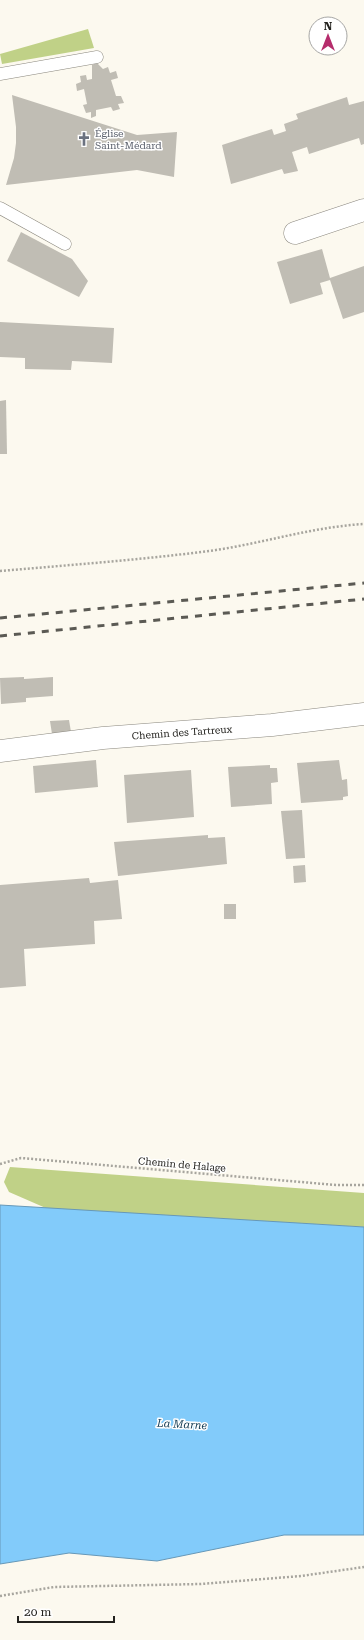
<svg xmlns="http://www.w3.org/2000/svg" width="364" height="1640" font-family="'Roboto Serif',serif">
<rect width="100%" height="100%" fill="#fcf9ef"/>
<g fill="#c0d187">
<polygon points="88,29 94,48 2,64 0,54"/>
<polygon points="10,1167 364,1193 364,1227 48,1209 9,1192 4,1182"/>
</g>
<polygon fill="#82cbfa" stroke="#6698b8" points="0,1205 364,1227 364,1535 284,1535 157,1561 69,1553 0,1564"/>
<g fill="#c0bdb4">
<polygon points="97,63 103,69 108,67 110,73 116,71 118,78 111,80 116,96 121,96 124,103 118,104 120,109 113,111 111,107 96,110 96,116 91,118 91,112 86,113 83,105 87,104 84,89 77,91 76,84 81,82 80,76 86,75 87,80 92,79 92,65"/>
<polygon points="12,95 137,135 177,132 174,177 137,170 6,185 14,158 16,143 16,127"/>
<polygon points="347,97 349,105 364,101 364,144 361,145 359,138 309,154 307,147 292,152 298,171 284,174 282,169 231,184 222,145 272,129 274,135 286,131 284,124 298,119 296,114"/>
<polygon points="21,232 72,259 88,281 79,297 7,261"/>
<polygon points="322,249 330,278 364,266 364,312 343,319 330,280 320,283 323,294 290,304 277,262"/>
<polygon points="0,322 114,328 112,363 72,361 71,370 25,369 25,358 0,357"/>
<polygon points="6,400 7,454 0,454 0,401"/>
<polygon points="24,677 24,679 53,677 53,696 26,698 26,702 1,704 0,678"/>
<polygon points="69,720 71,732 52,734 50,721"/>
<polygon points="96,760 98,787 35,793 33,766"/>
<polygon points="339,760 342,780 347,779 348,796 343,797 343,800 301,803 297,763"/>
<polygon points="270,765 270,768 277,768 278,782 271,783 272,804 231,807 228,767"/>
<polygon points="191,770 194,817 127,823 124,775"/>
<polygon points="302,810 305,858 286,859 281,811"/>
<polygon points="208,835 208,838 225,837 227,864 118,876 114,842"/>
<polygon points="305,865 306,882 294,883 293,866"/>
<polygon points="89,878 90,883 118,880 122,919 94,921 95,944 24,949 26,986 0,988 0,885"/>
<rect x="224" y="904" width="12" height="15"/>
</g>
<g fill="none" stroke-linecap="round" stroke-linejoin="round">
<defs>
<g id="lane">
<polyline points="0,74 97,57"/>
<polyline points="0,208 65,244"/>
</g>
<g id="street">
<polyline points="295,233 364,210"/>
<polyline points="0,751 103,738 272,725 364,714"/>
</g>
</defs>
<use href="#lane" stroke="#8a877e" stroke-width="13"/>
<use href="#street" stroke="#8a877e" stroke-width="23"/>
<g stroke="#a7a59e" stroke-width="2.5" stroke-dasharray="2 2" stroke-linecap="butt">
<path d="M 0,571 C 69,565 139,560 209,551 C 261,544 311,527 364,524"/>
<polyline points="0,1164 21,1158 336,1185 364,1185"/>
<polyline points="0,1596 54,1587 201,1584 301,1576 364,1567"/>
</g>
<use href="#lane" stroke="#fff" stroke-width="12"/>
<use href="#street" stroke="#fff" stroke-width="22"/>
<g stroke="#5b5a54" stroke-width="3" stroke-dasharray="7 7" stroke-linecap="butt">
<polyline points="0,618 364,583"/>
<polyline points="0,636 364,599"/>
</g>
</g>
<defs>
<symbol id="church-bare" viewBox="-9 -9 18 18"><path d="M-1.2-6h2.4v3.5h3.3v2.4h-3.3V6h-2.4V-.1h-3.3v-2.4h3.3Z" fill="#6b7280" stroke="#fff" stroke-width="2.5" paint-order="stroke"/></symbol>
</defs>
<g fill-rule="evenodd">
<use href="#church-bare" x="74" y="129" width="20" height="20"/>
</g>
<g text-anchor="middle" stroke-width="3" stroke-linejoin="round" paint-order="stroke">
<g font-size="10" fill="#5b616d" stroke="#fff" text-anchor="start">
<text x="95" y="137">Église<tspan x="95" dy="12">Saint-Médard</tspan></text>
</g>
<g font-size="10" fill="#23221e" stroke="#fff">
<text transform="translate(182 732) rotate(-4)" y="4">Chemin des Tartreux</text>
<text transform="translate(182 1164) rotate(5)" y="4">Chemin de Halage</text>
</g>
<g font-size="11" font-style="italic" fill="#113a52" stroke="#fff">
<text transform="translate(182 1424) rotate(3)" y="4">La Marne</text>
</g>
</g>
<g transform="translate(328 36)"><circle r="19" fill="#ffffff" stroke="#a7a7a5"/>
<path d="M0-3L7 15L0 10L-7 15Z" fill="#b62d6c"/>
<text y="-6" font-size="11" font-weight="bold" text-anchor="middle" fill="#23221e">N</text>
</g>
<path d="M18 1616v6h96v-6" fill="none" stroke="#23221e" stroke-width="2"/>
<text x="24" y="1616" font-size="12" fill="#23221e" stroke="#ffffff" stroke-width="3" paint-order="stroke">20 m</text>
</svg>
